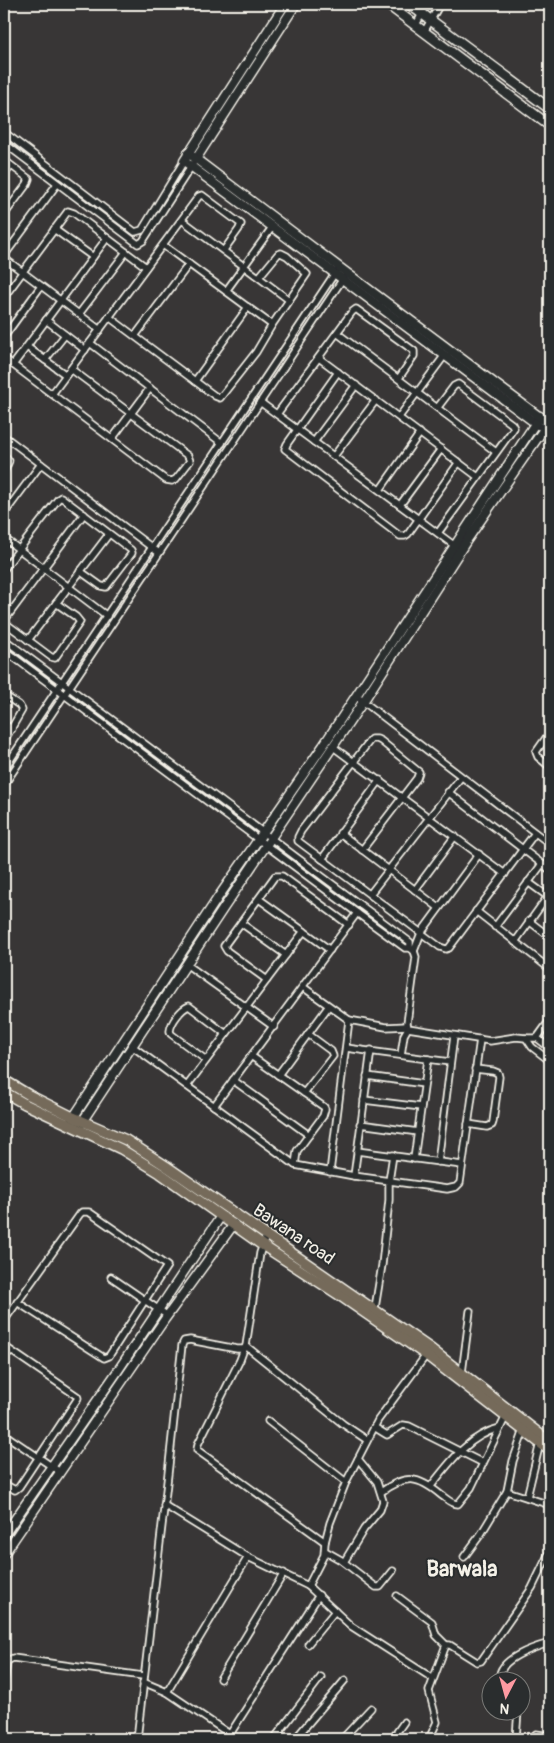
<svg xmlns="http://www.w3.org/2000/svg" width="554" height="1743" font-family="Pangolin,sans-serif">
<rect width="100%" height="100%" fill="#383636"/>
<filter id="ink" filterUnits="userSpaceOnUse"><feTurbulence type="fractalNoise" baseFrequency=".02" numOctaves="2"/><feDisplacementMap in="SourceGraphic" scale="10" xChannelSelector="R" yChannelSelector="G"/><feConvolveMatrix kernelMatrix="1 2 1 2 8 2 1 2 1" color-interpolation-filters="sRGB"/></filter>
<g filter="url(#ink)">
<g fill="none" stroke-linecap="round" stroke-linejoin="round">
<defs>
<g id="minor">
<polyline points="416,25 427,4"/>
<polyline points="424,32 440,4"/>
<polyline points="4,132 135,232 142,230 184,161"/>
<polyline points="4,143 138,244 143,241 196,159"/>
<polyline points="4,160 29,179 27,184 4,215"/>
<polyline points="4,175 11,166"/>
<polyline points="182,220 289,300"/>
<polyline points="54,229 93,257"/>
<polyline points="163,245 272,325"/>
<polyline points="4,256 57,184"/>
<polyline points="4,258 100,330"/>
<polyline points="226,291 273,226"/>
<polyline points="4,297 68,211 74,213 146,267"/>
<polyline points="79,314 126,252"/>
<polyline points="109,317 215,396 220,398 256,352 272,325 307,274 287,256 281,253 278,254 259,277"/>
<polyline points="46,320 85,350"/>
<polyline points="337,333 496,452"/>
<polyline points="135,336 189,264"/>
<polyline points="4,337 41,286"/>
<polyline points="90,343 222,443"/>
<polyline points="27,347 66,375"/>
<polyline points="4,358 166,480 172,481 176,479 190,461 188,456 71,369"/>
<polyline points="319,358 478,477"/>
<polyline points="45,360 65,335"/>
<polyline points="13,365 107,238"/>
<polyline points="338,372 287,444 285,449 400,536 405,536 408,534 459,462"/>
<polyline points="195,381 248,307"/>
<polyline points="52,394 199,196 202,195 241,224 239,229 224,250"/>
<polyline points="260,402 455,546"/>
<polyline points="277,414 352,312 356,309 414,351 414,356 399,378"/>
<polyline points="399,417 445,355"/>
<polyline points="4,436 159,553"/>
<polyline points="112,439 150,388"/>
<polyline points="314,442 356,385"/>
<polyline points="4,455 9,461 4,472"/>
<polyline points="334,456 376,400"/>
<polyline points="380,490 420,433"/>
<polyline points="400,505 441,449"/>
<polyline points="4,514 41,464"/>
<polyline points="438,533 514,428 512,424 458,384 454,386 438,407"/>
<polyline points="4,538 107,616"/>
<polyline points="4,569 58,499 61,497 131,550 132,553 106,587 101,586 80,571"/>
<polyline points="4,621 84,514"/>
<polyline points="4,622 51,657 55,658 80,622 76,617 56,603"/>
<polyline points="4,639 410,942 410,948 405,948 357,913 4,650"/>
<polyline points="28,640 109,534"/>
<polyline points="4,695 19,705 22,710 4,741"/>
<polyline points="356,696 550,844"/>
<polyline points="4,724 12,729"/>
<polyline points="550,732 536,752 538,757 550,767"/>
<polyline points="332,746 505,874"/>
<polyline points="4,769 337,270"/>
<polyline points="4,785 344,277"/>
<polyline points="448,792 550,870"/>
<polyline points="340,833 439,908"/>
<polyline points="362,850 417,778 419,772 381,741 377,739 371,739 301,831 298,837 298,841 440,947 446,949 449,948 535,833"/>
<polyline points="322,859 380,780"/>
<polyline points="528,882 550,898"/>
<polyline points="415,890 455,836"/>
<polyline points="370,894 461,777"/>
<polyline points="259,899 330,950"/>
<polyline points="476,911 550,969"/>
<polyline points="529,921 550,937"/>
<polyline points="241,923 286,955"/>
<polyline points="495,927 542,864"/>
<polyline points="515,942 548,896"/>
<polyline points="410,948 414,951 416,957 407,1023 408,1028 490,1041 516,1037 526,1038"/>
<polyline points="414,951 421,933 479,854"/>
<polyline points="186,964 274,1027"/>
<polyline points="267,980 227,951 224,946 275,876 282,876 349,925"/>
<polyline points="303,987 349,1020 386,1027 407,1026"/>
<polyline points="537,1038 550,1020"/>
<polyline points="132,1046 295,1165 354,1176 447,1189 456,1187 460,1183 480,1039"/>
<polyline points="346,1048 450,1062"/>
<polyline points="550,1048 537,1038 526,1038 532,1047 550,1061"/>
<polyline points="401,1055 404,1035 408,1028"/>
<polyline points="251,1056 324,1107 325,1109 323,1116 297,1151 295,1165"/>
<path d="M 206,1060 L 171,1034 L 170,1031 C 171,1022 181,1009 189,1006 L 226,1034"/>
<polyline points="278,1075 328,1007"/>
<polyline points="367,1076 424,1084"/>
<polyline points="233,1080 309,1135"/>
<polyline points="187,1086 304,931"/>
<polyline points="304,1093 333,1056 331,1051 308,1034"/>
<polyline points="364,1100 421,1107"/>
<polyline points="214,1106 357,913"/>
<polyline points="360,1124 418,1132"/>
<polyline points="468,1124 487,1127 492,1125 493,1122 499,1077 498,1073 493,1071 475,1069"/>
<polyline points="357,1151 462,1165"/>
<polyline points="414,1159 428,1059"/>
<polyline points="438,1162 454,1036"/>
<polyline points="330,1172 349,1020"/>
<polyline points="354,1176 371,1050"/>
<polyline points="111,1277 168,1316"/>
<polyline points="375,1308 382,1265 389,1200 389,1181 393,1155"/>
<polyline points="4,1321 80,1214 82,1212 89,1212 167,1266 109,1356 104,1358 17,1302"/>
<polyline points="4,1346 77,1396 78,1398 19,1487 15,1490 4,1484"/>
<polyline points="246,1346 343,1424 367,1440"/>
<polyline points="244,1349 240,1360 198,1444 197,1450 325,1542"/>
<polyline points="462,1373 470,1311"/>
<polyline points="268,1421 346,1482"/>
<polyline points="374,1427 387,1435 403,1425 409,1426 483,1463"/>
<polyline points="4,1434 60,1472"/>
<path d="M 431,1486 C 449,1463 469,1435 500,1428"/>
<polyline points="507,1491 550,1505"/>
<path d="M 381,1492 C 406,1474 418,1476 441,1495 C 447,1499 451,1504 458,1504 L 471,1488 L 506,1416"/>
<polyline points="527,1497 540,1443"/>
<polyline points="164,1505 248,1557 308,1586 351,1626 432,1678"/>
<polyline points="325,1551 341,1560 376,1587 380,1587 393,1571"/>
<polyline points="464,1557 481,1534 507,1491 513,1461 524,1430"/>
<polyline points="344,1562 364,1529 380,1510 383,1501 377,1482 358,1459"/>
<polyline points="308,1586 324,1555 325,1542 330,1523 346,1482 378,1420 427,1354"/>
<polyline points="397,1596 432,1622 436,1635 446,1645"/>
<polyline points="308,1644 335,1611"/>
<polyline points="220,1679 284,1573"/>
<path d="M 500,1680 C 496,1659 535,1647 550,1643"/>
<polyline points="143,1682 167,1692 237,1739"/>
<polyline points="4,1684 7,1661 13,1658 143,1676"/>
<polyline points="167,1692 248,1557"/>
<polyline points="230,1734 319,1595"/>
<polyline points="137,1739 168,1474 182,1345 184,1341 190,1340 237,1349 244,1349 246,1346 260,1253 266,1236"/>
<polyline points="274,1739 321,1677"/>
<polyline points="295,1739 345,1680"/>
<polyline points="342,1739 371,1708"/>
<polyline points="392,1739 404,1722"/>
<polyline points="429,1739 437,1722 429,1691 446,1645 450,1645 477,1662 481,1661 532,1588 550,1551"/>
<polyline points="516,1739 518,1710"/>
<polyline points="531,1739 536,1734 550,1736"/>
</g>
<g id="tertiary">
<polyline points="285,4 184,161 538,425"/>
<polyline points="196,159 296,4"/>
<polyline points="71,1121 217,899 323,746 540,416"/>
<polyline points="80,1125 223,909 363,702 467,540 548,423 347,273 188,153"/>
<polyline points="4,1535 117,1372 221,1216"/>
<polyline points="4,1554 165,1319 234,1224"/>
</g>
<g id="secondary">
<polyline points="387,4 550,126"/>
<polyline points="409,4 550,109"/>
</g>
<g id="primary">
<polyline points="4,1080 29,1095 73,1117 126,1140 166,1166 431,1349 550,1442"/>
<polyline points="4,1092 25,1104 121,1149 160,1173 262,1245 339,1295 426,1355 550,1451"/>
</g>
</defs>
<use href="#minor" stroke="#f4f1e8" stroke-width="9"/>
<use href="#tertiary" stroke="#f4f1e8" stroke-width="11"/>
<use href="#secondary" stroke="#f4f1e8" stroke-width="12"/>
<use href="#primary" stroke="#f4f1e8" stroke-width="12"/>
<use href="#minor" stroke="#2a2d2e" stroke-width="5.5"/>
<use href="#tertiary" stroke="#2a2d2e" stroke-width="8"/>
<use href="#secondary" stroke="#2a2d2e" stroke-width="9"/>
<use href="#primary" stroke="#746a5a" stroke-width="9"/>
</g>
</g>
<g text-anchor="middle" stroke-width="4" stroke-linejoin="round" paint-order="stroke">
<g font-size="18" fill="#f4f1e8" stroke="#2a2d2e">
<text transform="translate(294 1234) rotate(34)" y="6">Bawana road</text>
</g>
<g font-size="22" font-weight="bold" fill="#f4f1e8" stroke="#2a2d2e">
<text x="462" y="1576">Barwala</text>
</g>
</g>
<rect width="554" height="1743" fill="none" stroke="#2a2d2e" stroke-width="20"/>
<rect x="10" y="10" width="534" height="1723" fill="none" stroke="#f4f1e8" stroke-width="2" filter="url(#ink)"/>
<g transform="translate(506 1696) rotate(186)"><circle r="24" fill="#2a2d2e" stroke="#7b7b78"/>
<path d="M0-4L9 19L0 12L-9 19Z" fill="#ff9aa2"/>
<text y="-8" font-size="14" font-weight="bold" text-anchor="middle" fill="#f4f1e8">N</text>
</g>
</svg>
